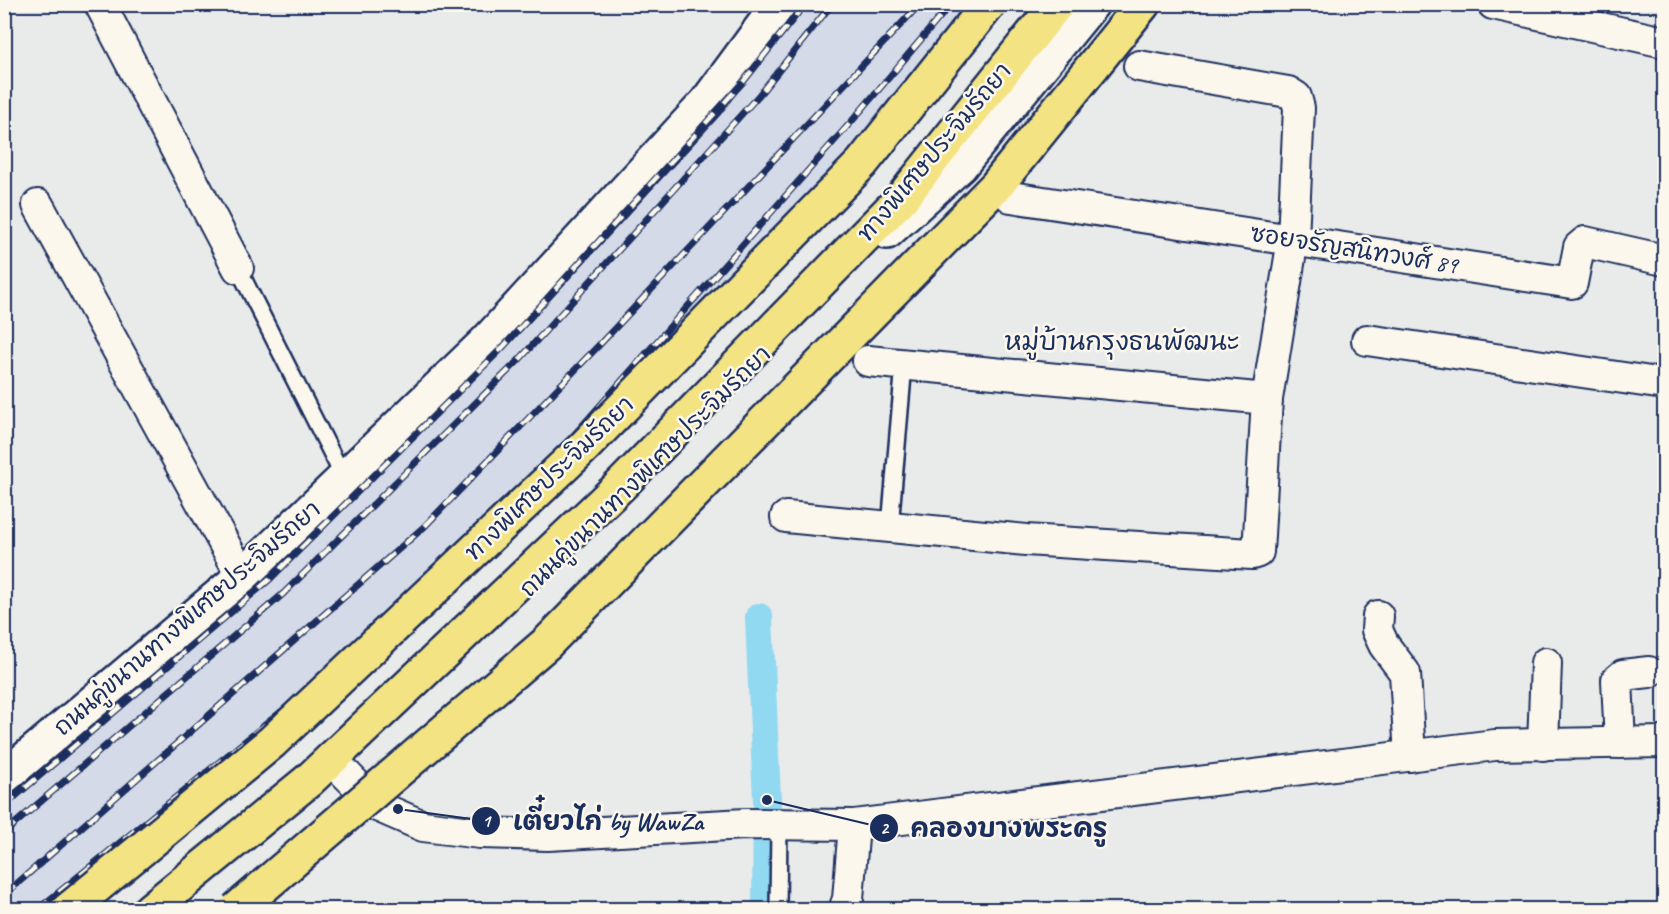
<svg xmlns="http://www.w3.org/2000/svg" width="1669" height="914" font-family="Caveat,'Playpen Sans Thai',sans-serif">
<rect width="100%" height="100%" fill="#e9eaea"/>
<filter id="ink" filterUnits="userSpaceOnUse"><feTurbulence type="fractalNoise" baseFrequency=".0167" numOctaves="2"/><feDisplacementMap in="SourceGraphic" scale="12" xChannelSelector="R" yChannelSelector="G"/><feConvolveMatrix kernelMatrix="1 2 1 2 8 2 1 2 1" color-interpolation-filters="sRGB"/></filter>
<g filter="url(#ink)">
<polygon fill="#d4dae8" points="795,5 972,5 842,158 684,328 288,746 95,909 5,910 5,789 225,605"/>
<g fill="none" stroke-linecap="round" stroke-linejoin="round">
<polyline stroke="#90d9f1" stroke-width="28" points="759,617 767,800 766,910"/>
<defs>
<g id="lane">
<polyline points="238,268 344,478"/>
<polyline points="890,527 904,364"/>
<polyline points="778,910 779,824"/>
</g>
<g id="street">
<polyline points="100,4 238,268"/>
<polyline points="1493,4 1664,42"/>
<polyline points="1011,197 1572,283 1579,247 1585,242 1664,260"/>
<polyline points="38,205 242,576"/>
<polyline points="1367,340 1664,384"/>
<polyline points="868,361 1267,399"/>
<polyline points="786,517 1026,540 1252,554 1258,552 1267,399 1293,239 1299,108 1296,97 1288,92 1139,66"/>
<polyline points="1378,616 1377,630 1384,645 1405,673 1410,756"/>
<polyline points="1620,743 1617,680 1623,675 1649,672"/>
<polyline points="1543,745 1546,663"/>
<polyline points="340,768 377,806 423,826 480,833 548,835 745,824 854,825 1495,745 1664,742"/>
<polyline points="844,910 848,899 854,825"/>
</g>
<g id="secondary">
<polyline points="887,232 960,166 1092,4"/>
<polyline points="4,777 242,576 486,342 706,103 779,4"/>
</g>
<g id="highway">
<polyline points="771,415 996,186 1143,4"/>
<polyline points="150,910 308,781 621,485 902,198 1057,4"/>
</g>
</defs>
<use href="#lane" stroke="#1b2f5e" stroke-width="20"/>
<use href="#street" stroke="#1b2f5e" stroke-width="34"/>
<use href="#secondary" stroke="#1b2f5e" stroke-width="38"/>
<use href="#highway" stroke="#1b2f5e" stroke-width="38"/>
<use href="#lane" stroke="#fbf7ec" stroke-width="15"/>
<use href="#street" stroke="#fbf7ec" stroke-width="30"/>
<use href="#secondary" stroke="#fbf7ec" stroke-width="33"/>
<use href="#highway" stroke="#f4e382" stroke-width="33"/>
<defs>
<g id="rail">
<polyline points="4,806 270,579 504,346 743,82 805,4"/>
<polyline points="4,833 283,594 519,360 759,95 832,4"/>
<polyline points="4,895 425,526 601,343 920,4"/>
<polyline points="37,910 451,574 852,121 951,4"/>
</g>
</defs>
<use href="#rail" stroke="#1b2f5e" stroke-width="7"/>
<use href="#rail" stroke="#fbf7ec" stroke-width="4.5" stroke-dasharray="14" stroke-linecap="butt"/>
<defs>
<g id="highway-bridge">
<polyline points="68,910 272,742 583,448 862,163 989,4"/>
<polyline points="236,910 547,643 771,415"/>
</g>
</defs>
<use href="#highway-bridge" stroke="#1b2f5e" stroke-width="38" stroke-linecap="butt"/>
<use href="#highway-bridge" stroke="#f4e382" stroke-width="33"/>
</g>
</g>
<g text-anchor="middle" stroke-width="5" stroke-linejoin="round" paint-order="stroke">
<g font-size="24" fill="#1b2f5e" stroke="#fbf7ec">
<text transform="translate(934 152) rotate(-50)" y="8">ทางพิเศษประจิมรัถยา</text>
<text transform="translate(1354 249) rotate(9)" y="8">ซอยจรัญสนิทวงศ์ 89</text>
<text transform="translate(645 471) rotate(-45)" y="8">ถนนคู่ขนานทางพิเศษประจิมรัถยา</text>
<text transform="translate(549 478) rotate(-44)" y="8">ทางพิเศษประจิมรัถยา</text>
<text transform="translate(187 618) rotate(-41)" y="8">ถนนคู่ขนานทางพิเศษประจิมรัถยา</text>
</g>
<g font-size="26" fill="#1b2f5e" stroke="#fbf7ec">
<text x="1122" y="350">หมู่บ้านกรุงธนพัฒนะ</text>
</g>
</g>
<path fill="none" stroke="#1b2f5e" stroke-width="2" d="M398 809L486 821M767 800L884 828"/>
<g fill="#1b2f5e" stroke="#fbf7ec" stroke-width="2">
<circle cx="398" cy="809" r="6"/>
<circle cx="767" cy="800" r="6"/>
<circle cx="486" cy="821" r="15"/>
<circle cx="884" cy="828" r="15"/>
</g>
<g font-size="18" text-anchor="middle" font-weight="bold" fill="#fff">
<text x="486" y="827">1</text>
<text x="884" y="834">2</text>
</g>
<g font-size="26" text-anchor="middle" font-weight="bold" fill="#1b2f5e" stroke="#fbf7ec" stroke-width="5" stroke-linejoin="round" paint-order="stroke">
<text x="608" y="830">เตี๋ยวไก่ by WawZa</text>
<text x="1009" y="837">คลองบางพระครู</text>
</g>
<rect width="1669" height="914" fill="none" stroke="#fbf7ec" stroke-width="24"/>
<rect x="12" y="12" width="1645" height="890" fill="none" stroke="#1b2f5e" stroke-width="2" filter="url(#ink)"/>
</svg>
